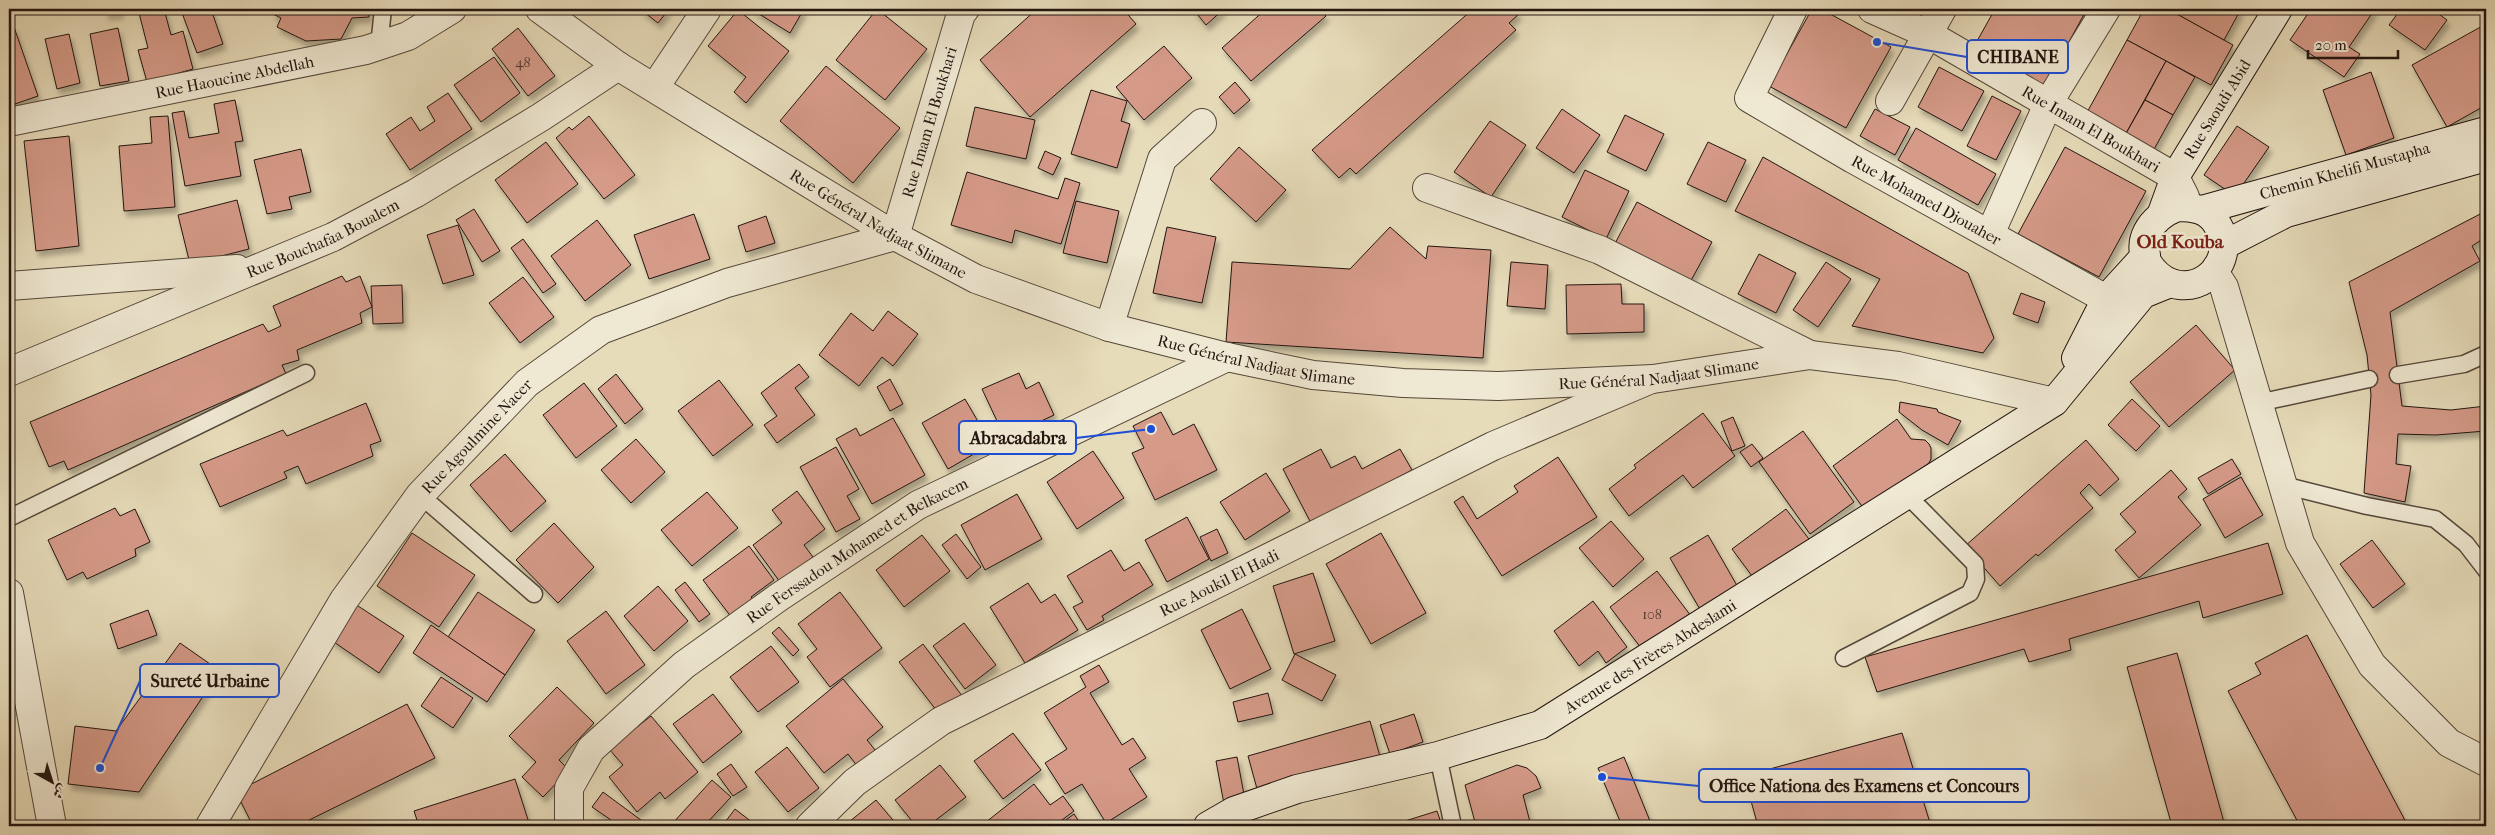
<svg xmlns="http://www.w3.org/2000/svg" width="2495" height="835" font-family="'IM FELL French Canon',Amiri,serif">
<defs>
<filter id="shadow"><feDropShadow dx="3" dy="5.5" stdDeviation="2.5" flood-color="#0004"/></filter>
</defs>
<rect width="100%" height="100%" fill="#e7dcba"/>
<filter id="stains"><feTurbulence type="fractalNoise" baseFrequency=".004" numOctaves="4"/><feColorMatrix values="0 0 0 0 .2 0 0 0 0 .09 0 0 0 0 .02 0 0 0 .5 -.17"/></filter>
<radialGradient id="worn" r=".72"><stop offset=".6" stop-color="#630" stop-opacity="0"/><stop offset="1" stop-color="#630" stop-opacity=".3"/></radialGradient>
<g fill="#d59a88" stroke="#231510" filter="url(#shadow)">
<polygon points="105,9 120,9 121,13 106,14"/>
<polygon points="138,9 164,9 171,35 183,31 193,69 147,82 138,50 148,48"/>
<polygon points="193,9 211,9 223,44 197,53 182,13"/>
<polygon points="275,9 369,9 369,17 352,18 341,39 306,41 277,27 281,18 273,14"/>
<polygon points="640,9 669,9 658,23"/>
<polygon points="751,9 804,9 790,33"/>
<polygon points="877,9 927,49 885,100 836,60"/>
<polygon points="1037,9 1123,9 1136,24 1030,117 980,60"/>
<polygon points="1193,9 1224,9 1206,25"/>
<polygon points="1266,9 1319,9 1326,16 1251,81 1222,48"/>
<polygon points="1473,9 1513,9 1519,14 1509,23 1516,30 1356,174 1350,168 1339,178 1312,150"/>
<polygon points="1812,9 1821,9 1891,47 1846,128 1769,86"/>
<polygon points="1995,9 2087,9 2043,89 1972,50"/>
<polygon points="2144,9 2168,9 2233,45 2211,85 2127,40"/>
<polygon points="2168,9 2241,9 2224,40"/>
<polygon points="2311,9 2375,9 2349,47 2360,54 2344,77 2290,40"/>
<polygon points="2401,9 2432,9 2447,20 2425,50 2389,25"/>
<polygon points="738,10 789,51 746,103 734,92 746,77 708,46"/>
<polygon points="2486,24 2486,105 2447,127 2412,65"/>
<polygon points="14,27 38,96 9,106 9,29"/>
<polygon points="118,28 129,81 100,86 90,34"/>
<polygon points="518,28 555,76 528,96 492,49"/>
<polygon points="69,34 80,83 57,89 45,39"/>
<polygon points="2127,40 2166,61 2124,137 2085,116"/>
<polygon points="1164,46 1192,78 1144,120 1116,87"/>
<polygon points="494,57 520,93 481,122 454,85"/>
<polygon points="2166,61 2195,77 2173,115 2145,100"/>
<polygon points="826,66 900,128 853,183 780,121"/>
<polygon points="1939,67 1984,91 1962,131 1918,107"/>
<polygon points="2371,72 2394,138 2346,155 2323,90"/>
<polygon points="1235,82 1250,100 1234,114 1219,97"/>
<polygon points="1091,90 1127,101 1121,121 1130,124 1117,168 1071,154"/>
<polygon points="448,93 472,129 410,170 386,134 411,117 420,131 435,121 427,107"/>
<polygon points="1992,96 2021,111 1996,160 1967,146"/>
<polygon points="235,100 243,141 235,142 241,176 185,186 172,113 184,111 189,138 219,133 214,104"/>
<polygon points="2145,100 2173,115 2152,153 2124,137"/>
<polygon points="975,107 1035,120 1026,159 966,146"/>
<polygon points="1562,109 1600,135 1574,173 1536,148"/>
<polygon points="1875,109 1910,127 1895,155 1860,136"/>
<polygon points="1625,115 1664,134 1646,171 1607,152"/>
<polygon points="168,116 175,207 124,211 119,146 152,143 150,117"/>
<polygon points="589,116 635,175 604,199 556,138 569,127 572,130"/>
<polygon points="1490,121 1526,145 1491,197 1454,172"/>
<polygon points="2237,126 2269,147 2235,196 2204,175"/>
<polygon points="1916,128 1996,174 1978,205 1898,160"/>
<polygon points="69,136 79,246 36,251 24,141"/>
<polygon points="546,142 578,184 527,223 495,180"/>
<polygon points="1708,142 1746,160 1726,202 1687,184"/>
<polygon points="1239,147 1286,190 1256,222 1210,179"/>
<polygon points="2065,147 2146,191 2099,277 2018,234"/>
<polygon points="301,149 311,192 289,197 292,209 267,214 254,160"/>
<polygon points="1045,151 1061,158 1053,175 1038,168"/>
<polygon points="1763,157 1968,273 1994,338 1983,353 1852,326 1880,279 1735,211"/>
<polygon points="1585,170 1629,191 1606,239 1562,217"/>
<polygon points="967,172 1058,199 1065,178 1080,183 1061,244 1015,230 1012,243 951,225"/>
<polygon points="237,200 249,249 190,264 178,215"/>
<polygon points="1076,201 1119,211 1107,263 1063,253"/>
<polygon points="1637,202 1712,242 1688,286 1612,249"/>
<polygon points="474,209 500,251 482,262 456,220"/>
<polygon points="2486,211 2486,237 2472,246 2480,261 2390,312 2402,406 2451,410 2486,406 2486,431 2436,435 2398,434 2396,464 2411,466 2405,502 2364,493 2371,395 2367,355 2349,282"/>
<polygon points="694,214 710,259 649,279 634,235"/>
<polygon points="766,216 775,243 746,252 738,226"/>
<polygon points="597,220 631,265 585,301 551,256"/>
<polygon points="458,225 474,275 443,284 427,235"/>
<polygon points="1167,227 1216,237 1202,303 1153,293"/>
<polygon points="1390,227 1426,259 1428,246 1491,250 1483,358 1226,342 1232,262 1350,269"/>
<polygon points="523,239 556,284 543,293 511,248"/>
<polygon points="1759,254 1796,273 1776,313 1738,294"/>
<polygon points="1511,262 1548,265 1545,309 1507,306"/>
<polygon points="1826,262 1851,279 1818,327 1793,310"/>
<polygon points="342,276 346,282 360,276 372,307 360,313 362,323 297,350 299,360 282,365 286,374 68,470 64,461 49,467 30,422 263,324 268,332 281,326 273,306"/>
<polygon points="523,277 554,317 520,343 489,303"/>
<polygon points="1621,284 1622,304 1644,304 1644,332 1567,334 1566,285"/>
<polygon points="402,285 403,323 373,324 371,286"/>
<polygon points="2021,293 2045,302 2038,323 2013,314"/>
<polygon points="888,311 918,334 893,366 882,357 859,386 819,355 851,313 873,331"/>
<polygon points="2196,325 2235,370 2169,427 2130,382"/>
<polygon points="799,364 809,377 795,388 815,415 777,443 764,425 777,416 761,393"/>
<polygon points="1019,373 1026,389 1039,382 1054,415 1005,438 982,389"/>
<polygon points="616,374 643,409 625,424 598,389"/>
<polygon points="890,379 903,404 890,411 877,387"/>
<polygon points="719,380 753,425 713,456 678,411"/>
<polygon points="584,383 617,426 576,458 543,415"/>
<polygon points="965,399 991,444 948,469 922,423"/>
<polygon points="2132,399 2160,426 2136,451 2108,425"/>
<polygon points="1900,402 1937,409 1938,412 1961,421 1948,445 1922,430 1899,412"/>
<polygon points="366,403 381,441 370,445 373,456 306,484 298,466 284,472 287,478 220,507 200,464 283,430 287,436"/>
<polygon points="1161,412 1173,435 1194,424 1217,470 1155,500 1132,453 1144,448 1133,426"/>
<polygon points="1703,413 1735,456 1693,488 1683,475 1629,516 1609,489 1636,468 1634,465"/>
<polygon points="1733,417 1745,446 1732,451 1721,422"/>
<polygon points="893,418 925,475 872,504 836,439 856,428 860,436"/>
<polygon points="1897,419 1911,439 1925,440 1929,444 1931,448 1931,459 1929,463 1864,509 1833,466"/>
<polygon points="1803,431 1854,502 1810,534 1759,462"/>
<polygon points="636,439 665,472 631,503 601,470"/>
<polygon points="2086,440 2119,479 2100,496 2089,484 2080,493 2093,508 2038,556 2036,554 2000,586 1965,546"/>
<polygon points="1752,444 1763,458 1751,467 1740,452"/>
<polygon points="836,447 859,489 847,496 860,519 836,532 800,467"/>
<polygon points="1321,449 1331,468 1355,456 1362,469 1400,449 1412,470 1323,517 1313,527 1283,469"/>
<polygon points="1093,451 1124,498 1077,529 1047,482"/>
<polygon points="505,454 546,501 511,532 470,485"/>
<polygon points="1558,457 1597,517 1502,576 1454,502 1463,496 1477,519 1518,492 1514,486"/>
<polygon points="2232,459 2241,474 2208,494 2198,478"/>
<polygon points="2171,470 2187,489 2178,497 2201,525 2139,578 2115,550 2136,532 2120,514"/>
<polygon points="1266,473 1290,511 1245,540 1220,502"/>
<polygon points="2241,477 2263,515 2225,538 2203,499"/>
<polygon points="797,491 825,529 804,545 813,557 780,582 753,545 782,523 772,510"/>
<polygon points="707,492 738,528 692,566 661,530"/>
<polygon points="1017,494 1042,539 985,570 961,525"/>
<polygon points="115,508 120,516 135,509 150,542 135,549 136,556 87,579 83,572 67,580 48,540"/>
<polygon points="1786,509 1812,543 1758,584 1732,549"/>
<polygon points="1187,517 1209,559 1167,582 1145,540"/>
<polygon points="1611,521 1644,559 1613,587 1579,548"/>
<polygon points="554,523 594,567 558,603 516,560"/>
<polygon points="1217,529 1228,553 1211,561 1200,537"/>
<polygon points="412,533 475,575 439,627 377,586"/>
<polygon points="1381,533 1426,613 1371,644 1326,564"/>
<polygon points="956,534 981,567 967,579 942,545"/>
<polygon points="922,535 950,571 904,607 876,570"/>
<polygon points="1708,535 1739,589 1701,611 1670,558"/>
<polygon points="2372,540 2405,584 2373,608 2340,564"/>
<polygon points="2268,543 2283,594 2203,618 2199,601 2069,639 2071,650 2029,662 2024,649 1877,692 1865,657"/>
<polygon points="749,546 774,580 751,597 754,601 732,618 703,580"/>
<polygon points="1111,550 1124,571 1139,562 1153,585 1102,616 1104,620 1087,630 1073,607 1083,602 1067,576"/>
<polygon points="1657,571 1694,620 1647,656 1610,607"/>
<polygon points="1313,573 1335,641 1294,654 1273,586"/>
<polygon points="685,582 710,614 699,622 675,590"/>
<polygon points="1028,583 1041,603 1055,594 1078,630 1025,663 990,607"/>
<polygon points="658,586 688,621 654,651 624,616"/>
<polygon points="478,592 535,630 505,675 448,637"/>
<polygon points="840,592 882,648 830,687 807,657 817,649 798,624"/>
<polygon points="1593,601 1627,647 1606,663 1598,651 1579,666 1554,631"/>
<polygon points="355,604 404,636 379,673 331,640"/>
<polygon points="1242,609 1271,669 1230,689 1201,630"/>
<polygon points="148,610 157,635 118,649 110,624"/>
<polygon points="606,611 645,665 606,694 567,641"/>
<polygon points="964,623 996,665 965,689 933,646"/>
<polygon points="431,625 505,675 487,702 413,653"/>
<polygon points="779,627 799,650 793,656 772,633"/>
<polygon points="2307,635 2408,826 2300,826 2228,691 2261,674 2255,663"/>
<polygon points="180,643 220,671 139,792 68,784 75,726 116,731"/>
<polygon points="923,644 963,697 940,715 899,662"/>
<polygon points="771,646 799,682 758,712 730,677"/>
<polygon points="2177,653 2225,826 2172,826 2127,667"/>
<polygon points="1295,654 1336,675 1322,701 1282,680"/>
<polygon points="1099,665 1109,682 1090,693 1122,745 1133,738 1146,758 1129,769 1147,797 1106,823 1082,784 1065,794 1045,763 1067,749 1044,713 1086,687 1080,676"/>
<polygon points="441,677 473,698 453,728 421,706"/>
<polygon points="843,679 883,727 867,740 880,756 861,771 848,754 824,773 786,726"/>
<polygon points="557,687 594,723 559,760 569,770 543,797 522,777 536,762 509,736"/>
<polygon points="1268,693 1273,714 1238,722 1233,702"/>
<polygon points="713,694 742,732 703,763 673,724"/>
<polygon points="407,704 435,758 297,826 253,826 236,792"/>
<polygon points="1414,714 1423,742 1390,754 1380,725"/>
<polygon points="651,716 698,772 665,799 660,792 637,812 609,777 623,765 609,749"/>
<polygon points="1370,721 1381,760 1259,796 1248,756"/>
<polygon points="1013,733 1041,770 1003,799 974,761"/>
<polygon points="1902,733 1931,826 1758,826 1744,776"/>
<polygon points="787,747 819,788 788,812 755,772"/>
<polygon points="1237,757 1245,800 1224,804 1216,761"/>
<polygon points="1624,757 1652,826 1622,826 1598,768"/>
<polygon points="731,764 747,787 733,796 717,774"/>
<polygon points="940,765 966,797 928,826 916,826 895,800"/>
<polygon points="1517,765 1527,768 1536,776 1541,788 1523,795 1530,822 1516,826 1476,826 1465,785"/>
<polygon points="515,779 530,826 419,826 414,811"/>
<polygon points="712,780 731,797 704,826 673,826 671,825"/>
<polygon points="1034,784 1050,805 1063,796 1074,811 1054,826 981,826"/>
<polygon points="603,792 649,826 606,826 611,820 592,807"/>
<polygon points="876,800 898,826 844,826"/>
<polygon points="735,809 757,826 722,826"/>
<polygon points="1437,811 1442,826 1407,826 1405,821"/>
<polygon points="1074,814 1082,826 1058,826"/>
</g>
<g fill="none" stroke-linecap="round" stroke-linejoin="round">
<defs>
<g id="service">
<polyline points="379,46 383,9"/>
<polyline points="2398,375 2464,364 2486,354"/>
<polyline points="2258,403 2369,379"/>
<polyline points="2283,485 2367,506 2435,519 2466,544 2486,570"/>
<polyline points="420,495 534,594"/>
<polyline points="9,518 306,373"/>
<polyline points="1844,658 1970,593 1976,579 1975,564 1906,494"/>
<polyline points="1438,756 1453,826"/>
</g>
<g id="minor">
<path id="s1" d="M 1793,9 L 1749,98 L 1853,159 L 2106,299"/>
<path id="s2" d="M 1872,9 L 1928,34 L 2175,177 L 2185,197"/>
<polyline points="655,87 707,9"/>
<polyline points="1890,101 1942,9"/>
<path id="s3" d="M 9,122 L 366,50 L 408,36 L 452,9"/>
<polyline points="1427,188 1600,250 1810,355"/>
<polyline points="1990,234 2049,102 2106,9"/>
<polyline points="2217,267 2215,273 2224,287 2300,543 2372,665 2449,743 2486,762"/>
<polyline points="9,286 237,269"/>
<polyline points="1109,327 1162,159 1202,123"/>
<path id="s4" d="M 9,372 L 333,237 L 416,193 L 541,117 L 618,66"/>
<polyline points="9,593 52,826"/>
<path id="s5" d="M 210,826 L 344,600 L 420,495 L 527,383 L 601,330 L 727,283 L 895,236 L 961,14 L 965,9"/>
<path id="s6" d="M 569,826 L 569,788 L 591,749 L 684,665 L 779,597 L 918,505 L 1227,357"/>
<path id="s7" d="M 810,826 L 855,782 L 941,721 L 1493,446 L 1649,380"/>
</g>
<g id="tertiary">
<path id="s8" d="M 540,9 L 618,66 L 895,236 L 976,279 L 1109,327 L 1227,357 L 1313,375 L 1403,383 L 1498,386 L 1653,379 L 1810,355 L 1898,366 L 2054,402"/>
</g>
<g id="secondary">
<path d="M 2177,207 C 2193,207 2208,209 2217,224 C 2243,268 2185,309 2152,269 C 2131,243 2152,217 2177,207 Z"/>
<path id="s9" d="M 2202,210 L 2486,131"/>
<path id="s10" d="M 2162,213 L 2175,177 L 2278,9"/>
<polyline points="2224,245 2286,213 2486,157"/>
<polyline points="2076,358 2106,299 2146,255"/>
<path id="s11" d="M 1208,826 L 1234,811 L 1297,789 L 1438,756 L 1540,725 L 2054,402 L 2143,294 L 2170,283"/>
</g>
</defs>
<use href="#service" stroke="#54473a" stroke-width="19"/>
<use href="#minor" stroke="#54473a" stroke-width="30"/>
<use href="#tertiary" stroke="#54473a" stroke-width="30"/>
<use href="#secondary" stroke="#231510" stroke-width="30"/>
<use href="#service" stroke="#efe8d2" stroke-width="16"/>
<use href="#minor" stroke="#efe8d2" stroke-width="28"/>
<use href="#tertiary" stroke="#efe8d2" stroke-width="28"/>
<use href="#secondary" stroke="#efe8d2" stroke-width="28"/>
</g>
<g text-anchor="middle" stroke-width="5" stroke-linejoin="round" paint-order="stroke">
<g font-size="14" fill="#50362e">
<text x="523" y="67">48</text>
<text x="1652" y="619">108</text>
</g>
<g font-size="16" fill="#231510" stroke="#efe8d2">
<text dy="6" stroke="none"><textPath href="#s3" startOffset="230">Rue Haoucine Abdellah</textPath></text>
<text dy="6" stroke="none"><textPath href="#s10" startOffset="118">Rue Saoudi Abid</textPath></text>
<text dy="6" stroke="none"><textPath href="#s5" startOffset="1066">Rue Imam El Boukhari</textPath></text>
<text dy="6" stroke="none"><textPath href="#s2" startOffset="250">Rue Imam El Boukhari</textPath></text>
<text dy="6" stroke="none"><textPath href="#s9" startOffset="148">Chemin Khelifi Mustapha</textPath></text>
<text dy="6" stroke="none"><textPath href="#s1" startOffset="304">Rue Mohamed Djouaher</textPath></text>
<text dy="6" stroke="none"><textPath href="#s8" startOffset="401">Rue Général Nadjaat Slimane</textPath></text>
<text dy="6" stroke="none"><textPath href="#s4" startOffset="341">Rue Bouchafaa Boualem</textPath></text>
<text dy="6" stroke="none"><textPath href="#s8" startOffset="806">Rue Général Nadjaat Slimane</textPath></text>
<text dy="6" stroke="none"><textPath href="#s8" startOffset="1211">Rue Général Nadjaat Slimane</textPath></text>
<text dy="6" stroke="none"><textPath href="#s5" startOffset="474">Rue Agoulmine Nacer</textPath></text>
<text dy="6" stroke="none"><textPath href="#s6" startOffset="416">Rue Ferssadou Mohamed et Belkacem</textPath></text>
<text dy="6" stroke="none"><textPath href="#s7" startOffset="479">Rue Aoukil El Hadi</textPath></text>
<text dy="6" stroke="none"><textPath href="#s11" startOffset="478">Avenue des Frères Abdeslami</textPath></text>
</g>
<g font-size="19" font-weight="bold" fill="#7a1f14" stroke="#efe8d2">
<text x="2180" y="248">Old Kouba</text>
</g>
</g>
<path fill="none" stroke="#1d4ed8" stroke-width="2" d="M1877 42L1967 57M1151 429L1076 438M100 768L140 681M1602 777L1699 786"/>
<g fill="#1d4ed8" stroke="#efe8d2" stroke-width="2">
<circle cx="1877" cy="42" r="5"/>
<circle cx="1151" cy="429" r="5"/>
<circle cx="100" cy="768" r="5"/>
<circle cx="1602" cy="777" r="5"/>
</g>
<g fill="#efe8d2" stroke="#1d4ed8" stroke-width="2">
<rect x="1967" y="40" width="101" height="33" rx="5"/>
<rect x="959" y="421" width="117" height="33" rx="5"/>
<rect x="140" y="664" width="139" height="33" rx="5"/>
<rect x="1699" y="769" width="330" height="33" rx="5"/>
</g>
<g font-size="18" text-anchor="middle" font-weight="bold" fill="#231510">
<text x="2018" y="63">CHIBANE</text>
<text x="1018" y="444">Abracadabra</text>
<text x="210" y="687">Sureté Urbaine</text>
<text x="1864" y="792">Office Nationa des Examens et Concours</text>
</g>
<rect width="2495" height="835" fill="none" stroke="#e7dcba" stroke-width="30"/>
<rect x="10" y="10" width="2475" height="815" fill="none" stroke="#231510" stroke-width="2.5"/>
<rect x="15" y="15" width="2465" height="805" fill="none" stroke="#231510"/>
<g transform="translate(52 782) rotate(141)" stroke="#efe8d2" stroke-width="4" paint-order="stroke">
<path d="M0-4L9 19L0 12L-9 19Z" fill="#231510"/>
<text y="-8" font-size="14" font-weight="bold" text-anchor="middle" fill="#231510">ش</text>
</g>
<path d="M2308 50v8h90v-8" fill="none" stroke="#231510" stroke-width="2.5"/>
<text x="2315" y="50" font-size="15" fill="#231510" stroke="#efe8d2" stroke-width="4" paint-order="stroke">20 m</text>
<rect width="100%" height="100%" filter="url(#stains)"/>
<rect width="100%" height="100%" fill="url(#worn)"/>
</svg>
